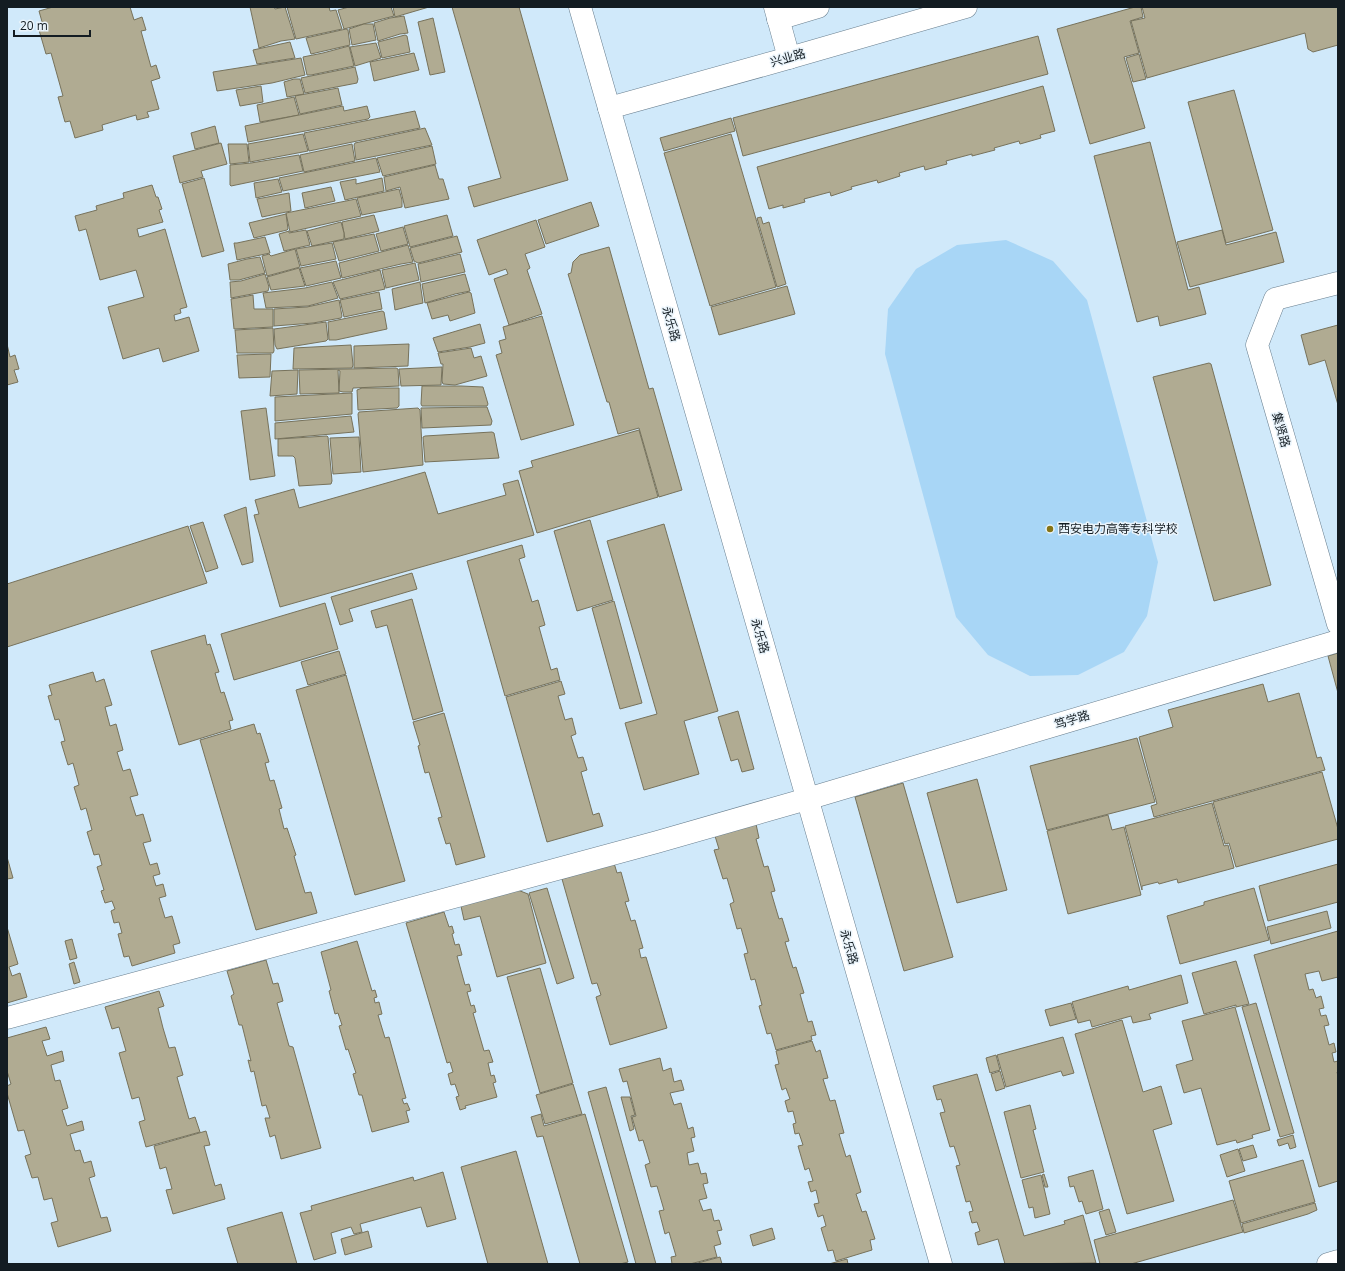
<svg xmlns="http://www.w3.org/2000/svg" width="1345" height="1271" font-family="'Open Sans','Noto Sans SC',sans-serif">
<rect width="100%" height="100%" fill="#d0e9fa"/>
<polygon fill="#a8d6f6" points="1006,240 1053,261 1087,300 1158,562 1147,616 1124,652 1078,675 1030,676 988,655 956,617 885,354 888,309 916,269 957,245"/>
<g fill="#b0ab92" stroke="#77725b">
<polygon points="53,7 130,7 134,20 142,17 146,30 141,31 151,67 156,65 160,78 151,81 159,109 147,112 149,117 137,120 136,115 102,125 103,130 75,138 70,121 65,122 58,97 63,96 51,53 46,54 39,30 44,29 39,11"/>
<polygon points="250,7 274,7 275,9 285,7 295,39 281,41 259,48"/>
<polygon points="287,7 329,7 330,11 336,10 342,29 296,39"/>
<polygon points="349,7 391,7 394,16 344,29 338,10"/>
<polygon points="393,7 429,7 395,17"/>
<polygon points="452,7 519,7 568,180 474,207 468,187 501,178"/>
<polygon points="1135,7 1141,7 1143,17 1130,21 1139,53 1124,57 1145,128 1090,144 1057,29"/>
<polygon points="1142,7 1338,7 1338,45 1313,52 1308,49 1305,33 1147,78 1131,21 1145,18"/>
<polygon points="404,16 408,33 400,34 378,41 374,23 390,18"/>
<polygon points="433,18 445,72 430,75 418,22"/>
<polygon points="364,24 373,24 376,40 352,45 349,29"/>
<polygon points="346,29 348,30 350,45 311,54 306,38"/>
<polygon points="405,35 407,36 410,52 382,58 378,42"/>
<polygon points="1038,36 1048,74 743,156 733,118"/>
<polygon points="290,42 295,58 257,64 253,50"/>
<polygon points="376,43 381,58 355,66 350,47"/>
<polygon points="349,46 354,66 311,75 307,75 303,57 323,53"/>
<polygon points="414,53 419,70 374,81 370,62"/>
<polygon points="1139,54 1146,79 1133,82 1126,58"/>
<polygon points="301,58 305,75 272,83 217,91 213,72"/>
<polygon points="355,67 358,79 357,83 305,93 301,78"/>
<polygon points="294,79 300,79 304,94 287,97 284,82"/>
<polygon points="261,86 263,102 240,106 236,90"/>
<polygon points="1043,86 1055,131 1040,135 1041,138 1020,144 1019,141 994,148 995,150 972,156 972,154 946,161 947,164 925,170 924,166 899,173 900,176 878,183 877,180 851,187 852,189 831,196 830,192 804,199 805,202 783,208 783,205 769,209 757,167"/>
<polygon points="338,88 342,105 300,114 295,96"/>
<polygon points="1234,90 1273,230 1226,243 1188,102"/>
<polygon points="294,97 299,115 260,122 257,105"/>
<polygon points="343,106 344,111 367,106 370,117 368,119 248,142 245,126"/>
<polygon points="415,111 420,128 309,151 304,133"/>
<polygon points="731,118 735,131 664,151 660,138"/>
<polygon points="215,126 219,143 195,149 191,133"/>
<polygon points="425,128 432,145 356,160 354,145 355,143"/>
<polygon points="303,134 308,151 250,162 248,144"/>
<polygon points="731,134 776,287 710,306 664,153"/>
<polygon points="1150,142 1188,290 1199,287 1206,314 1160,326 1158,316 1137,322 1094,156"/>
<polygon points="221,143 227,164 201,171 203,177 180,183 173,156"/>
<polygon points="228,144 247,144 249,162 230,164"/>
<polygon points="352,144 355,161 304,172 300,155"/>
<polygon points="432,146 436,164 383,176 377,158"/>
<polygon points="299,155 303,171 231,186 230,185 230,165 251,163"/>
<polygon points="376,158 380,172 283,191 279,178"/>
<polygon points="435,165 439,179 443,179 449,199 405,208 400,187 386,191 384,177"/>
<polygon points="204,178 224,251 202,257 182,184"/>
<polygon points="382,178 384,191 345,200 340,182 356,179 356,184"/>
<polygon points="278,179 282,192 256,198 254,183"/>
<polygon points="152,185 156,197 158,197 162,209 159,210 163,222 137,229 139,237 165,229 187,307 180,309 181,313 174,315 175,321 189,317 199,351 163,362 159,348 123,359 108,307 144,297 136,270 100,280 86,229 79,231 75,216 97,210 96,206 124,198 123,193"/>
<polygon points="331,187 335,201 305,208 302,193"/>
<polygon points="399,189 402,200 402,207 362,215 357,198"/>
<polygon points="289,193 291,211 262,217 257,199"/>
<polygon points="356,199 361,216 290,232 286,213"/>
<polygon points="591,202 599,226 546,244 538,220"/>
<polygon points="286,214 288,229 287,230 254,238 249,223"/>
<polygon points="374,215 379,231 345,239 342,222"/>
<polygon points="447,215 453,236 410,247 404,226"/>
<polygon points="761,217 763,224 769,222 786,284 777,287 757,218"/>
<polygon points="536,220 545,247 525,254 530,268 527,270 542,314 509,325 494,279 508,274 506,269 489,275 477,240"/>
<polygon points="341,222 344,233 344,239 312,246 307,231"/>
<polygon points="403,227 408,244 381,251 376,234"/>
<polygon points="306,230 310,245 284,251 279,234 289,231 289,233"/>
<polygon points="1222,230 1226,245 1276,232 1284,262 1190,287 1177,242"/>
<polygon points="374,234 379,251 339,261 333,242"/>
<polygon points="457,236 462,252 418,263 414,261 410,248"/>
<polygon points="265,237 270,253 237,260 234,243 237,243"/>
<polygon points="332,243 336,259 301,266 296,249"/>
<polygon points="408,245 413,262 401,264 342,278 339,263"/>
<polygon points="609,247 649,389 653,388 682,490 659,497 639,428 618,434 609,402 607,402 568,274 571,273 573,262 580,255"/>
<polygon points="295,249 300,267 267,276 262,256 269,254 271,256"/>
<polygon points="460,254 465,272 421,282 418,264"/>
<polygon points="260,257 265,273 239,280 230,280 228,264 247,259"/>
<polygon points="336,261 341,278 306,286 300,268"/>
<polygon points="415,263 419,280 386,288 382,270"/>
<polygon points="299,268 305,286 271,290 267,277"/>
<polygon points="380,270 385,289 340,299 333,282"/>
<polygon points="265,274 269,287 268,291 231,298 230,282 241,281"/>
<polygon points="465,274 470,291 455,294 425,303 422,284"/>
<polygon points="332,282 338,298 308,306 266,308 263,293 305,288"/>
<polygon points="420,282 423,303 414,305 395,310 392,289"/>
<polygon points="787,286 795,314 719,335 711,307"/>
<polygon points="379,292 382,309 344,317 340,300"/>
<polygon points="469,292 471,293 475,313 450,321 448,315 432,319 427,303"/>
<polygon points="253,295 254,309 273,309 273,327 234,329 231,299"/>
<polygon points="339,300 342,316 341,318 313,323 274,326 274,309 307,307"/>
<polygon points="382,311 384,312 387,329 336,340 329,340 328,322"/>
<polygon points="542,316 574,425 521,440 496,355 502,353 499,341 506,339 503,327"/>
<polygon points="326,322 328,339 326,341 277,349 275,345 274,329"/>
<polygon points="480,324 485,343 470,347 438,352 433,338"/>
<polygon points="1338,325 1338,405 1325,360 1309,365 1301,335"/>
<polygon points="273,328 274,351 273,353 237,353 235,330"/>
<polygon points="7,344 10,357 15,355 19,369 14,370 18,382 7,385"/>
<polygon points="409,344 408,366 354,368 354,346"/>
<polygon points="351,345 353,365 352,368 293,369 294,348"/>
<polygon points="471,348 474,358 481,356 487,376 455,385 443,384 442,381 443,364 441,364 438,353"/>
<polygon points="271,354 270,377 239,378 237,355"/>
<polygon points="1209,363 1211,364 1271,585 1214,601 1153,377"/>
<polygon points="442,367 441,385 401,386 399,369"/>
<polygon points="396,368 398,369 399,386 353,388 352,392 343,392 339,391 340,371 338,370 339,393 300,394 299,370"/>
<polygon points="298,370 297,394 270,396 272,371"/>
<polygon points="422,386 461,386 483,387 488,404 487,406 422,406 421,404"/>
<polygon points="362,388 399,388 399,406 397,408 358,410 357,390"/>
<polygon points="352,393 352,414 275,421 275,397"/>
<polygon points="487,407 492,421 491,425 422,428 421,408"/>
<polygon points="266,408 275,476 250,480 241,411"/>
<polygon points="418,408 420,410 423,465 363,472 358,414 359,412"/>
<polygon points="351,416 354,432 275,439 275,423"/>
<polygon points="639,430 658,497 537,533 519,471 533,467 531,461"/>
<polygon points="492,432 494,433 499,458 425,462 423,437 425,436"/>
<polygon points="327,436 328,437 332,481 331,484 299,486 295,458 293,456 278,456 278,439"/>
<polygon points="359,437 361,472 333,474 330,438"/>
<polygon points="425,472 438,514 506,495 503,484 518,480 534,535 280,607 254,515 259,514 255,500 294,489 299,508"/>
<polygon points="246,507 253,559 253,562 242,565 224,515"/>
<polygon points="590,520 613,600 577,611 554,531"/>
<polygon points="203,522 218,568 206,572 190,526"/>
<polygon points="664,524 718,711 684,721 699,774 644,790 625,723 657,714 607,541"/>
<polygon points="188,526 207,583 7,647 7,584"/>
<polygon points="522,545 525,557 519,559 532,602 538,600 545,625 539,627 551,670 557,668 560,680 505,696 467,561"/>
<polygon points="412,573 417,589 349,609 353,621 340,625 331,597"/>
<polygon points="412,599 443,711 413,720 387,625 376,628 371,611"/>
<polygon points="614,601 642,703 620,709 592,608"/>
<polygon points="325,603 338,649 234,680 221,634"/>
<polygon points="205,635 207,645 210,644 219,672 215,673 221,693 224,692 233,720 229,721 231,729 179,745 151,651"/>
<polygon points="339,651 346,674 308,685 301,662"/>
<polygon points="1338,653 1338,693 1328,656"/>
<polygon points="93,672 96,682 104,679 112,705 105,707 110,726 116,724 123,750 117,752 123,771 130,769 138,795 130,797 136,816 143,814 151,841 143,843 150,865 157,863 160,874 153,876 156,886 163,884 166,896 159,898 165,918 172,916 180,943 173,945 175,953 132,966 129,956 124,957 118,934 122,933 119,922 114,923 111,911 115,909 112,901 105,903 101,891 104,890 97,867 102,865 99,854 94,855 87,832 92,830 86,808 81,810 74,787 79,785 73,763 68,765 61,742 65,741 59,719 55,720 48,696 52,695 49,685"/>
<polygon points="346,675 405,881 355,895 296,690"/>
<polygon points="561,681 565,694 558,696 565,720 572,718 576,734 571,736 578,758 583,757 587,770 581,772 593,815 599,813 603,826 547,842 506,697"/>
<polygon points="1263,684 1268,702 1299,693 1317,758 1321,757 1325,770 1154,817 1151,806 1157,804 1139,737 1173,727 1168,710"/>
<polygon points="738,711 754,769 742,772 738,759 731,761 718,717"/>
<polygon points="444,713 485,857 456,865 450,843 446,844 438,818 442,817 429,772 425,773 418,746 420,745 413,722"/>
<polygon points="254,724 257,734 260,733 269,762 265,763 270,781 274,780 282,808 279,809 284,829 287,828 296,855 294,856 305,893 311,892 317,913 256,930 200,740"/>
<polygon points="1137,738 1155,802 1047,830 1030,766"/>
<polygon points="1322,772 1338,829 1338,839 1236,867 1229,843 1225,844 1213,802"/>
<polygon points="977,779 1007,890 957,903 927,793"/>
<polygon points="903,783 953,957 904,971 855,797"/>
<polygon points="1212,803 1224,846 1228,845 1234,868 1178,883 1177,879 1159,884 1158,882 1142,886 1142,890 1125,826"/>
<polygon points="1108,815 1112,830 1124,827 1141,895 1068,914 1047,831"/>
<polygon points="756,824 759,838 756,839 764,867 768,866 775,891 771,892 779,919 782,918 789,941 785,942 793,968 796,967 804,993 800,994 808,1022 812,1021 816,1035 811,1036 812,1040 776,1050 771,1033 767,1034 759,1006 762,1005 755,979 751,980 744,954 748,953 741,928 737,929 730,904 734,902 727,878 723,879 714,850 719,849 715,836"/>
<polygon points="7,857 13,878 7,879"/>
<polygon points="614,863 617,873 621,872 629,901 625,902 628,911 631,921 635,920 643,948 639,949 641,958 646,957 667,1028 610,1045 596,997 601,995 597,983 592,984 562,879"/>
<polygon points="1338,864 1338,902 1268,921 1259,886"/>
<polygon points="510,887 528,894 546,963 497,977 480,916 464,920 459,897"/>
<polygon points="547,888 574,978 557,984 529,893"/>
<polygon points="1254,888 1269,940 1180,964 1167,916 1204,905 1204,902"/>
<polygon points="1327,911 1331,928 1271,944 1267,927"/>
<polygon points="444,912 449,927 452,926 454,933 452,934 455,945 459,944 462,955 457,956 465,985 469,984 471,991 467,992 471,1006 474,1005 476,1012 473,1013 484,1051 489,1050 493,1062 488,1063 491,1076 494,1075 496,1082 493,1083 497,1097 465,1106 466,1108 460,1110 456,1097 459,1096 455,1084 451,1085 448,1074 453,1072 450,1062 447,1063 406,923"/>
<polygon points="7,927 18,964 9,967 12,976 20,973 27,997 7,1003"/>
<polygon points="1338,931 1338,977 1322,981 1319,971 1305,974 1309,990 1313,989 1316,998 1321,996 1324,1008 1319,1009 1321,1016 1326,1015 1329,1025 1324,1026 1329,1045 1334,1043 1336,1052 1332,1053 1334,1062 1338,1061 1338,1071 1337,1072 1338,1076 1338,1181 1319,1187 1254,955"/>
<polygon points="72,939 77,958 70,960 65,941"/>
<polygon points="357,941 372,991 375,990 377,997 374,998 375,1003 379,1002 382,1014 378,1015 385,1038 389,1037 406,1098 402,1099 404,1104 407,1103 410,1110 406,1111 409,1122 372,1132 362,1095 359,1095 353,1074 356,1073 348,1049 346,1050 339,1026 342,1025 338,1013 335,1014 329,991 331,990 321,952"/>
<polygon points="266,960 273,984 278,983 283,1001 277,1003 289,1046 293,1047 321,1148 281,1159 275,1135 270,1137 265,1118 270,1118 266,1105 262,1106 254,1071 251,1072 248,1060 251,1061 242,1025 239,1025 231,996 234,994 227,971"/>
<polygon points="1236,961 1249,1004 1236,1007 1236,1005 1204,1014 1192,973"/>
<polygon points="74,962 80,982 74,984 69,964"/>
<polygon points="540,968 573,1083 540,1093 507,977"/>
<polygon points="1181,975 1188,1003 1149,1014 1151,1019 1133,1023 1131,1016 1092,1027 1090,1020 1078,1023 1072,1002 1128,986 1129,990"/>
<polygon points="159,991 164,1006 158,1008 163,1028 169,1048 175,1047 183,1075 177,1077 189,1119 195,1117 200,1132 146,1147 139,1122 145,1120 139,1097 132,1099 119,1053 126,1051 119,1027 112,1029 105,1007"/>
<polygon points="1071,1003 1076,1019 1050,1026 1045,1010"/>
<polygon points="1256,1003 1294,1133 1280,1137 1242,1007"/>
<polygon points="1235,1007 1270,1130 1252,1135 1253,1138 1237,1143 1236,1140 1217,1145 1201,1088 1184,1093 1176,1065 1193,1060 1182,1021"/>
<polygon points="1122,1020 1143,1092 1161,1086 1172,1124 1153,1130 1174,1201 1127,1214 1075,1034"/>
<polygon points="46,1027 50,1039 42,1041 47,1056 62,1051 64,1061 51,1065 55,1081 60,1080 68,1108 62,1110 67,1126 82,1121 84,1130 70,1134 75,1151 80,1150 84,1163 91,1161 95,1176 89,1178 101,1218 107,1217 111,1231 58,1247 51,1223 58,1221 52,1198 44,1200 38,1177 32,1178 25,1156 31,1154 24,1130 18,1131 7,1093 7,1086 11,1084 7,1071 7,1038"/>
<polygon points="1063,1037 1074,1073 1063,1076 1061,1071 1006,1087 997,1055"/>
<polygon points="812,1041 816,1052 820,1050 828,1078 823,1079 830,1101 835,1100 844,1133 839,1134 846,1157 850,1155 861,1192 856,1194 862,1212 866,1211 875,1239 870,1240 872,1250 836,1261 833,1250 828,1251 821,1228 826,1226 823,1215 818,1217 814,1204 819,1203 816,1190 811,1192 808,1182 813,1181 809,1168 805,1170 798,1146 803,1145 799,1133 795,1134 793,1124 796,1123 793,1111 788,1112 785,1101 790,1099 786,1088 782,1090 775,1065 779,1064 776,1051"/>
<polygon points="996,1055 1000,1070 990,1073 986,1058"/>
<polygon points="660,1058 663,1071 671,1068 674,1082 681,1080 684,1090 670,1093 674,1105 681,1103 688,1129 693,1127 695,1137 691,1138 694,1151 687,1153 689,1165 698,1163 701,1174 706,1173 708,1183 703,1184 707,1198 699,1200 703,1211 711,1209 714,1221 719,1220 722,1230 717,1231 721,1244 714,1246 717,1257 690,1264 672,1264 671,1257 676,1256 669,1232 665,1234 659,1211 664,1210 657,1186 651,1187 645,1165 650,1163 643,1140 639,1141 632,1117 636,1116 627,1081 623,1082 619,1069"/>
<polygon points="1000,1071 1005,1088 996,1091 991,1074"/>
<polygon points="977,1074 1024,1236 1065,1224 1064,1221 1083,1215 1096,1263 1005,1264 998,1239 978,1245 975,1233 980,1231 977,1222 972,1223 969,1212 973,1211 970,1201 966,1202 956,1166 960,1165 954,1146 950,1147 940,1113 945,1112 941,1099 937,1100 933,1086"/>
<polygon points="573,1084 582,1114 545,1124 536,1095"/>
<polygon points="606,1087 656,1264 636,1264 588,1092"/>
<polygon points="621,1097 630,1097 635,1115 631,1116 634,1129 630,1131"/>
<polygon points="1030,1105 1036,1129 1033,1130 1044,1172 1021,1178 1004,1112"/>
<polygon points="541,1114 544,1126 585,1114 628,1262 620,1264 580,1264 543,1136 537,1137 531,1117"/>
<polygon points="206,1131 210,1145 204,1146 215,1186 221,1184 225,1199 173,1214 166,1190 172,1189 166,1167 160,1169 154,1146"/>
<polygon points="1293,1135 1296,1147 1290,1149 1288,1143 1279,1146 1277,1140"/>
<polygon points="1253,1145 1257,1157 1243,1161 1239,1149"/>
<polygon points="1238,1149 1245,1171 1227,1177 1220,1155"/>
<polygon points="516,1151 548,1264 488,1264 461,1167"/>
<polygon points="1303,1160 1315,1202 1241,1223 1229,1181"/>
<polygon points="1093,1170 1103,1209 1086,1214 1082,1201 1079,1202 1074,1186 1070,1187 1068,1177"/>
<polygon points="443,1172 456,1219 427,1227 421,1207 360,1224 362,1232 354,1234 351,1227 331,1233 336,1253 314,1260 300,1213 312,1210 311,1206 413,1177 414,1181"/>
<polygon points="1044,1174 1048,1187 1045,1187 1042,1175"/>
<polygon points="1041,1175 1050,1214 1035,1218 1033,1207 1029,1208 1022,1180"/>
<polygon points="1233,1200 1243,1232 1131,1264 1100,1264 1094,1240"/>
<polygon points="1315,1203 1317,1210 1308,1214 1244,1233 1242,1224"/>
<polygon points="1109,1209 1116,1232 1106,1235 1099,1212"/>
<polygon points="282,1212 297,1264 238,1264 227,1228"/>
<polygon points="772,1228 775,1239 753,1246 750,1235"/>
<polygon points="368,1231 372,1247 345,1255 341,1239"/>
<polygon points="720,1257 722,1264 694,1264"/>
<polygon points="847,1259 848,1264 829,1264"/>
</g>
<g fill="none" stroke-linecap="round" stroke-linejoin="round">
<defs>
<g id="minor">
<polyline points="580,7 941,1264"/>
<polyline points="775,7 789,58"/>
<polyline points="778,19 818,7"/>
<polyline points="609,108 789,58 966,7"/>
<polyline points="1338,283 1275,299 1257,345 1338,624"/>
<polyline points="7,1018 657,842 807,799 1338,641"/>
<polyline points="1328,1264 1338,1261"/>
</g>
</defs>
<use href="#minor" stroke="#697f8f" stroke-width="23"/>
<use href="#minor" stroke="#fff" stroke-width="22"/>
</g>
<circle fill="#857416" stroke="#eaf4fb" stroke-width="1.5" cx="1050" cy="529" r="4"/>
<g text-anchor="middle" stroke-width="3" stroke-linejoin="round" paint-order="stroke">
<g font-size="12" fill="#131c22" stroke="#eaf4fb">
<text transform="translate(788 58) rotate(-16)" y="4">兴业路</text>
<text transform="translate(671 324) rotate(74)" y="4">永乐路</text>
<text transform="translate(1281 430) rotate(74)" y="4">集贤路</text>
<text transform="translate(760 636) rotate(74)" y="4">永乐路</text>
<text transform="translate(1072 720) rotate(-17)" y="4">笃学路</text>
<text transform="translate(849 947) rotate(74)" y="4">永乐路</text>
</g>
<g font-size="12" fill="#131c22" stroke="#eaf4fb" text-anchor="start">
<text x="1058" y="533">西安电力高等专科学校</text>
</g>
</g>
<rect width="1345" height="1271" fill="none" stroke="#131c22" stroke-width="16"/>
<path d="M14 30v6h76v-6" fill="none" stroke="#131c22" stroke-width="2"/>
<text x="20" y="30" font-size="12" fill="#131c22" stroke="#eaf4fb" stroke-width="3" paint-order="stroke">20 m</text>
</svg>
